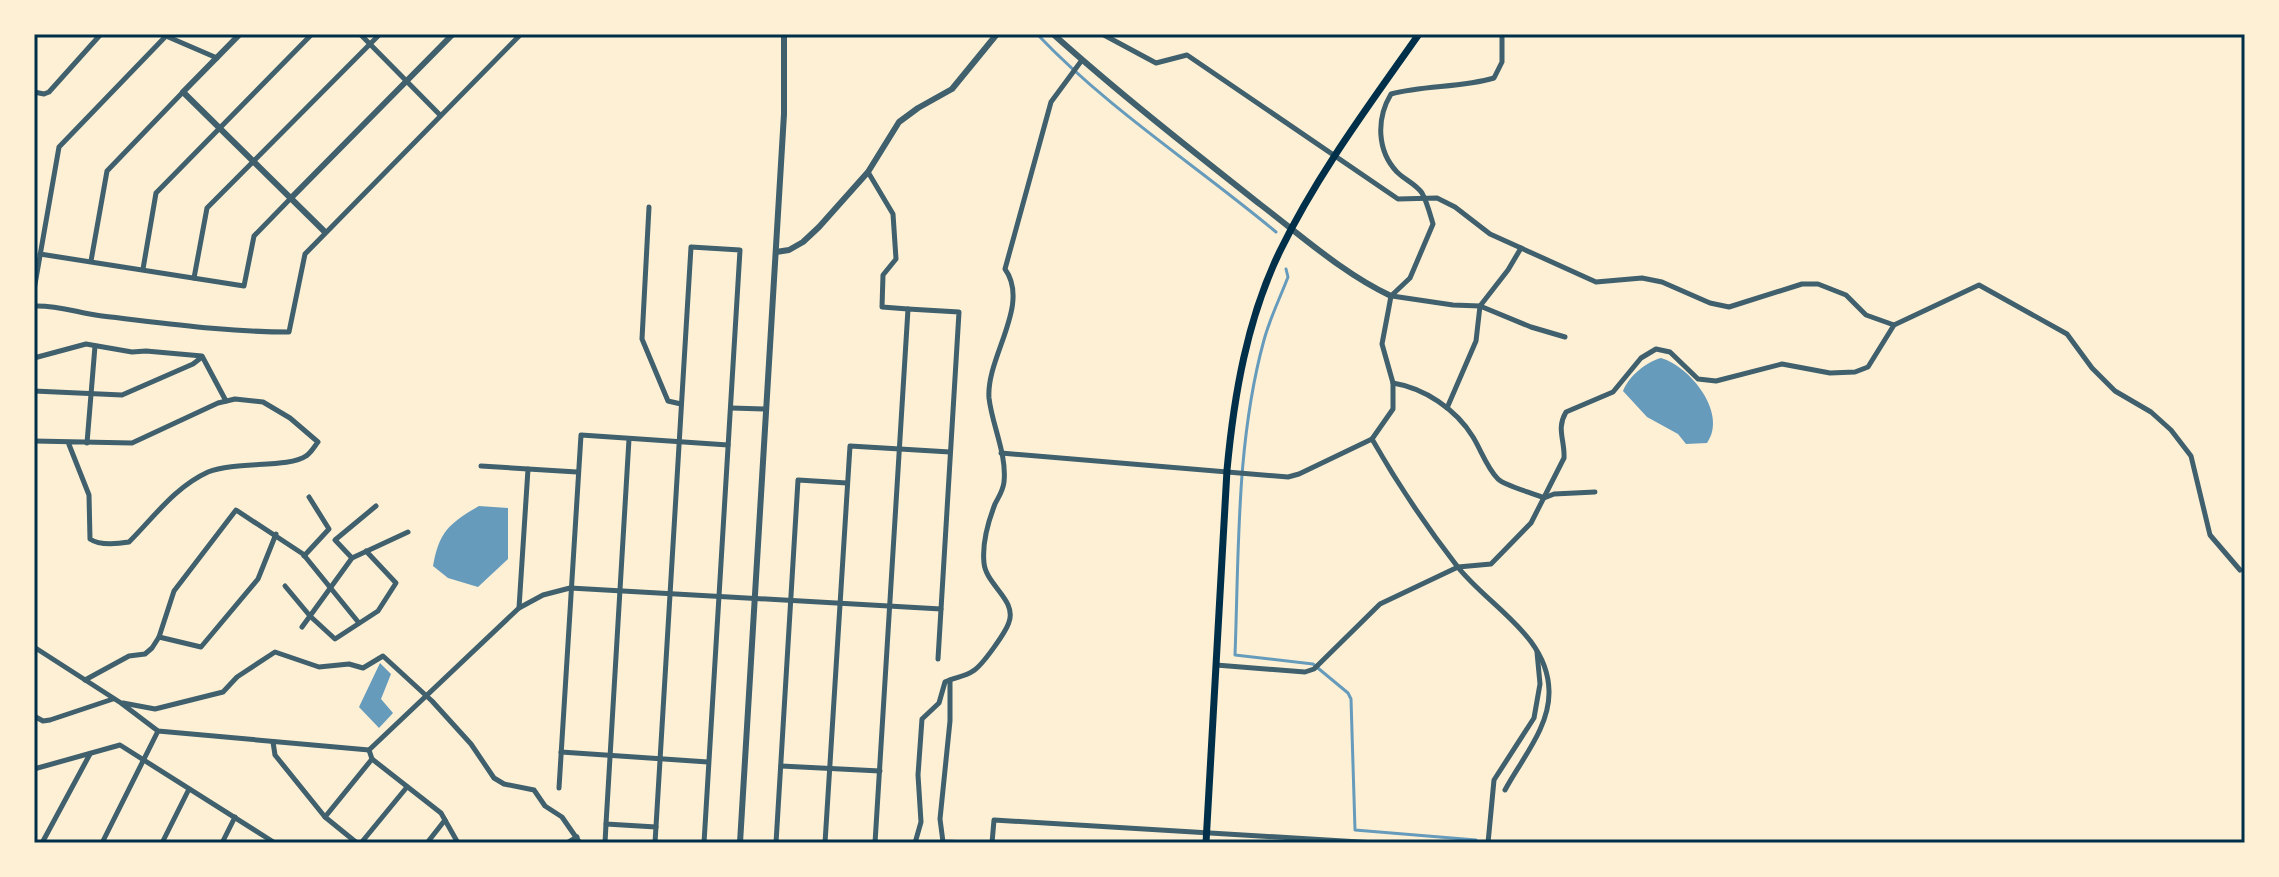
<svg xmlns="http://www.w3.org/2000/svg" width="2279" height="877" font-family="'Open Sans',sans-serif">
<rect width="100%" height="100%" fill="#fdf0d5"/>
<g fill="#669bbc">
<path d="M 1661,358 C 1691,367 1728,414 1707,443 L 1686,444 L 1678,434 L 1647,417 L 1623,391 C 1629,376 1646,362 1661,358 Z"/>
<path d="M 479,506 L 508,508 L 508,559 L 478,587 L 448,578 L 433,566 C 439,531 450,523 479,506 Z"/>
<polygon points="380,663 391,674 381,699 393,713 379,728 359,707"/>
</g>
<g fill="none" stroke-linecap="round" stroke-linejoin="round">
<g stroke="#669bbc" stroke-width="3">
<polyline points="1002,34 1012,34"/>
<path d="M 1037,34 C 1108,109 1197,166 1276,232"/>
<path d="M 1286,269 L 1288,277 C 1280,298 1270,318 1264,340 C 1236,442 1239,551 1235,655 L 1313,664 L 1348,693 L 1351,699 L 1355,830 L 1476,840 L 1478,843"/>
</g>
<g stroke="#3f606c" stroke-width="5">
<polyline points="360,34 440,115"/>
<polyline points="1102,34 1156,63 1187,55 1398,199 1437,198 1455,207 1490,234 1596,282 1642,278 1662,282 1710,303 1729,307 1802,284 1818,284 1846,295 1866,315 1894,325"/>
<polyline points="166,36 217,58"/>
<polyline points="34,92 44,94 49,92 101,34"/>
<polyline points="868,172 893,214 896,259 883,275 882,307 908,309"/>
<polyline points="649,207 642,339 668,401 681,404"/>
<polyline points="40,254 244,286 254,236 291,198"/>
<polyline points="91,261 107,171 183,92"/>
<polyline points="143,269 156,193 312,34"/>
<polyline points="194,278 207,208 380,34"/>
<polyline points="34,290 59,147 166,36"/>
<polyline points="1392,296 1453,305 1480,306 1531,327 1565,337"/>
<path d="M 34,306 C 58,305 78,313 102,316 C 164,323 226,332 289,332 L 305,254 L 521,34"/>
<polyline points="34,358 86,344 132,352 146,351 202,356 226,401"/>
<path d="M 1393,383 C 1424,388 1456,409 1473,437 C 1481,450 1487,468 1498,479 C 1505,486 1533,493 1544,498 L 1554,494 L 1595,492"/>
<polyline points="34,391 122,395 193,364 202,357"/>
<polyline points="731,408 766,409"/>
<polyline points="1447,408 1476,341 1480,306 1508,270 1521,248"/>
<polyline points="629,439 606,824 656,827"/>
<path d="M 1372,439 C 1397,483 1426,526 1457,566 C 1488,606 1548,635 1549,691 C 1550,727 1521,760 1505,790"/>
<path d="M 34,441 L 132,443 L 218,403 L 235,399 L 263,402 L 290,418 L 318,442 C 314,447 311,453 306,456 C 289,468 235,461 208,472 C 175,487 154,517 129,542 C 117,544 100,546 90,539 L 89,495 L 68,442"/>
<polyline points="87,443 95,346"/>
<path d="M 1001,453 L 1288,477 L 1299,474 L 1372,439 L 1393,409 L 1393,383 L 1382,344 L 1389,307 L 1391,296 L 1410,278 L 1433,224 C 1430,214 1427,202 1422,193 C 1416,184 1405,180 1397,172 C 1377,151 1376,119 1391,94 C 1425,85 1461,88 1494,78 L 1502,62 L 1502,34"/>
<polyline points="481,466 528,469"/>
<polyline points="34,551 34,584"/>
<polyline points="366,551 396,583 378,611 335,639 310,616 352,558 408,532"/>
<polyline points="304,556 329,529 309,497"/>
<polyline points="352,558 335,540 376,506"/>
<polyline points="285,586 310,616 302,627"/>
<polyline points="519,608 528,469 577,472"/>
<polyline points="159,637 201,647 258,579 276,534"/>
<polyline points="34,647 121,703 158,731 369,750 519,608 543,595 570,588 941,609"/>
<path d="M 1216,665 L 1305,672 L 1314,669 L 1380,604 L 1458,567 L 1491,564 L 1531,523 L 1564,458 C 1565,440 1556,429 1566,412 L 1613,392 L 1641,358 L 1656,349 L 1670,352 L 1698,379 L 1716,381 L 1782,364 L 1830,373 L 1855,372 L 1868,367 L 1894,325 L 1979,285 L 2067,334 L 2092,368 L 2115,391 L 2151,412 L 2171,430 L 2191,456 L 2210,535 L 2240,570"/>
<polyline points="85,680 129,656 145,654 152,648 159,637 174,591 236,510 303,554 359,623"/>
<polyline points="950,680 950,721 940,819 943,842 971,843"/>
<polyline points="123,703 155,709 223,692 237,677 275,652 319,667 349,664 363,668 383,656 432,701 471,744 494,778 504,784 534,790 545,806 562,817 580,843"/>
<polyline points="34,716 43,721 50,720 113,699"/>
<polyline points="273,742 275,755 325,817"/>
<polyline points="369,750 372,759 441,813 458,843"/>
<polyline points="561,752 708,762"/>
<polyline points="781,766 880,771"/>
<polyline points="34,769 120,745 275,843"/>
<polyline points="559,788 581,435 728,445"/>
<polyline points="42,843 90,754"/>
<polyline points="102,843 158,731"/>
<polyline points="162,843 189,789"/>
<polyline points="222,843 235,817"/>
<polyline points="357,843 325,817 372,759"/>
<polyline points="361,843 407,787"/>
<polyline points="427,843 445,820"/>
<polyline points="567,843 577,837"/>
<polyline points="605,843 606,824"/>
<polyline points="655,843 691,247 740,250 704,843"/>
<polyline points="776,843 798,480 847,483"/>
<polyline points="825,843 850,446 950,452"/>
<polyline points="875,843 908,309 959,312 938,659"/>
<path d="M 915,843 L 921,822 L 918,775 L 922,719 L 939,703 L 945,682 C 954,677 965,677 973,671 C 982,666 1006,632 1009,622 C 1017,600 986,585 984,563 C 982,544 988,522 995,504 C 999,496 1003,491 1004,482 C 1007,454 992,425 989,398 C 986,357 1031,305 1005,269 L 1051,102 L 1082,60"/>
<polyline points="992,843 994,820 1376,843"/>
<polyline points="1488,843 1494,780 1534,718 1540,684 1537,652"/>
</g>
<g stroke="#3f606c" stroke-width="6">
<polyline points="240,34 183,92 325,232"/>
<path d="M 1053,34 C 1120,94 1190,149 1261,205 C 1303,237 1344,274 1391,296"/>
<polyline points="291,198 453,34"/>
<polyline points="776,252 789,250 803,242 819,227 868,172 899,122 918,108 952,89 997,34"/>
<polyline points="740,843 784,114 784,34"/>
</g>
<path stroke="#003049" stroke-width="7" d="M 1206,843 L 1227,470 C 1234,395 1247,319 1280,251 C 1318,173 1370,104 1419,34"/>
</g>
<rect width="2279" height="877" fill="none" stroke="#fdf0d5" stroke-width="72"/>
<rect x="36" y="36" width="2207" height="805" fill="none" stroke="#003049" stroke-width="3"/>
</svg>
